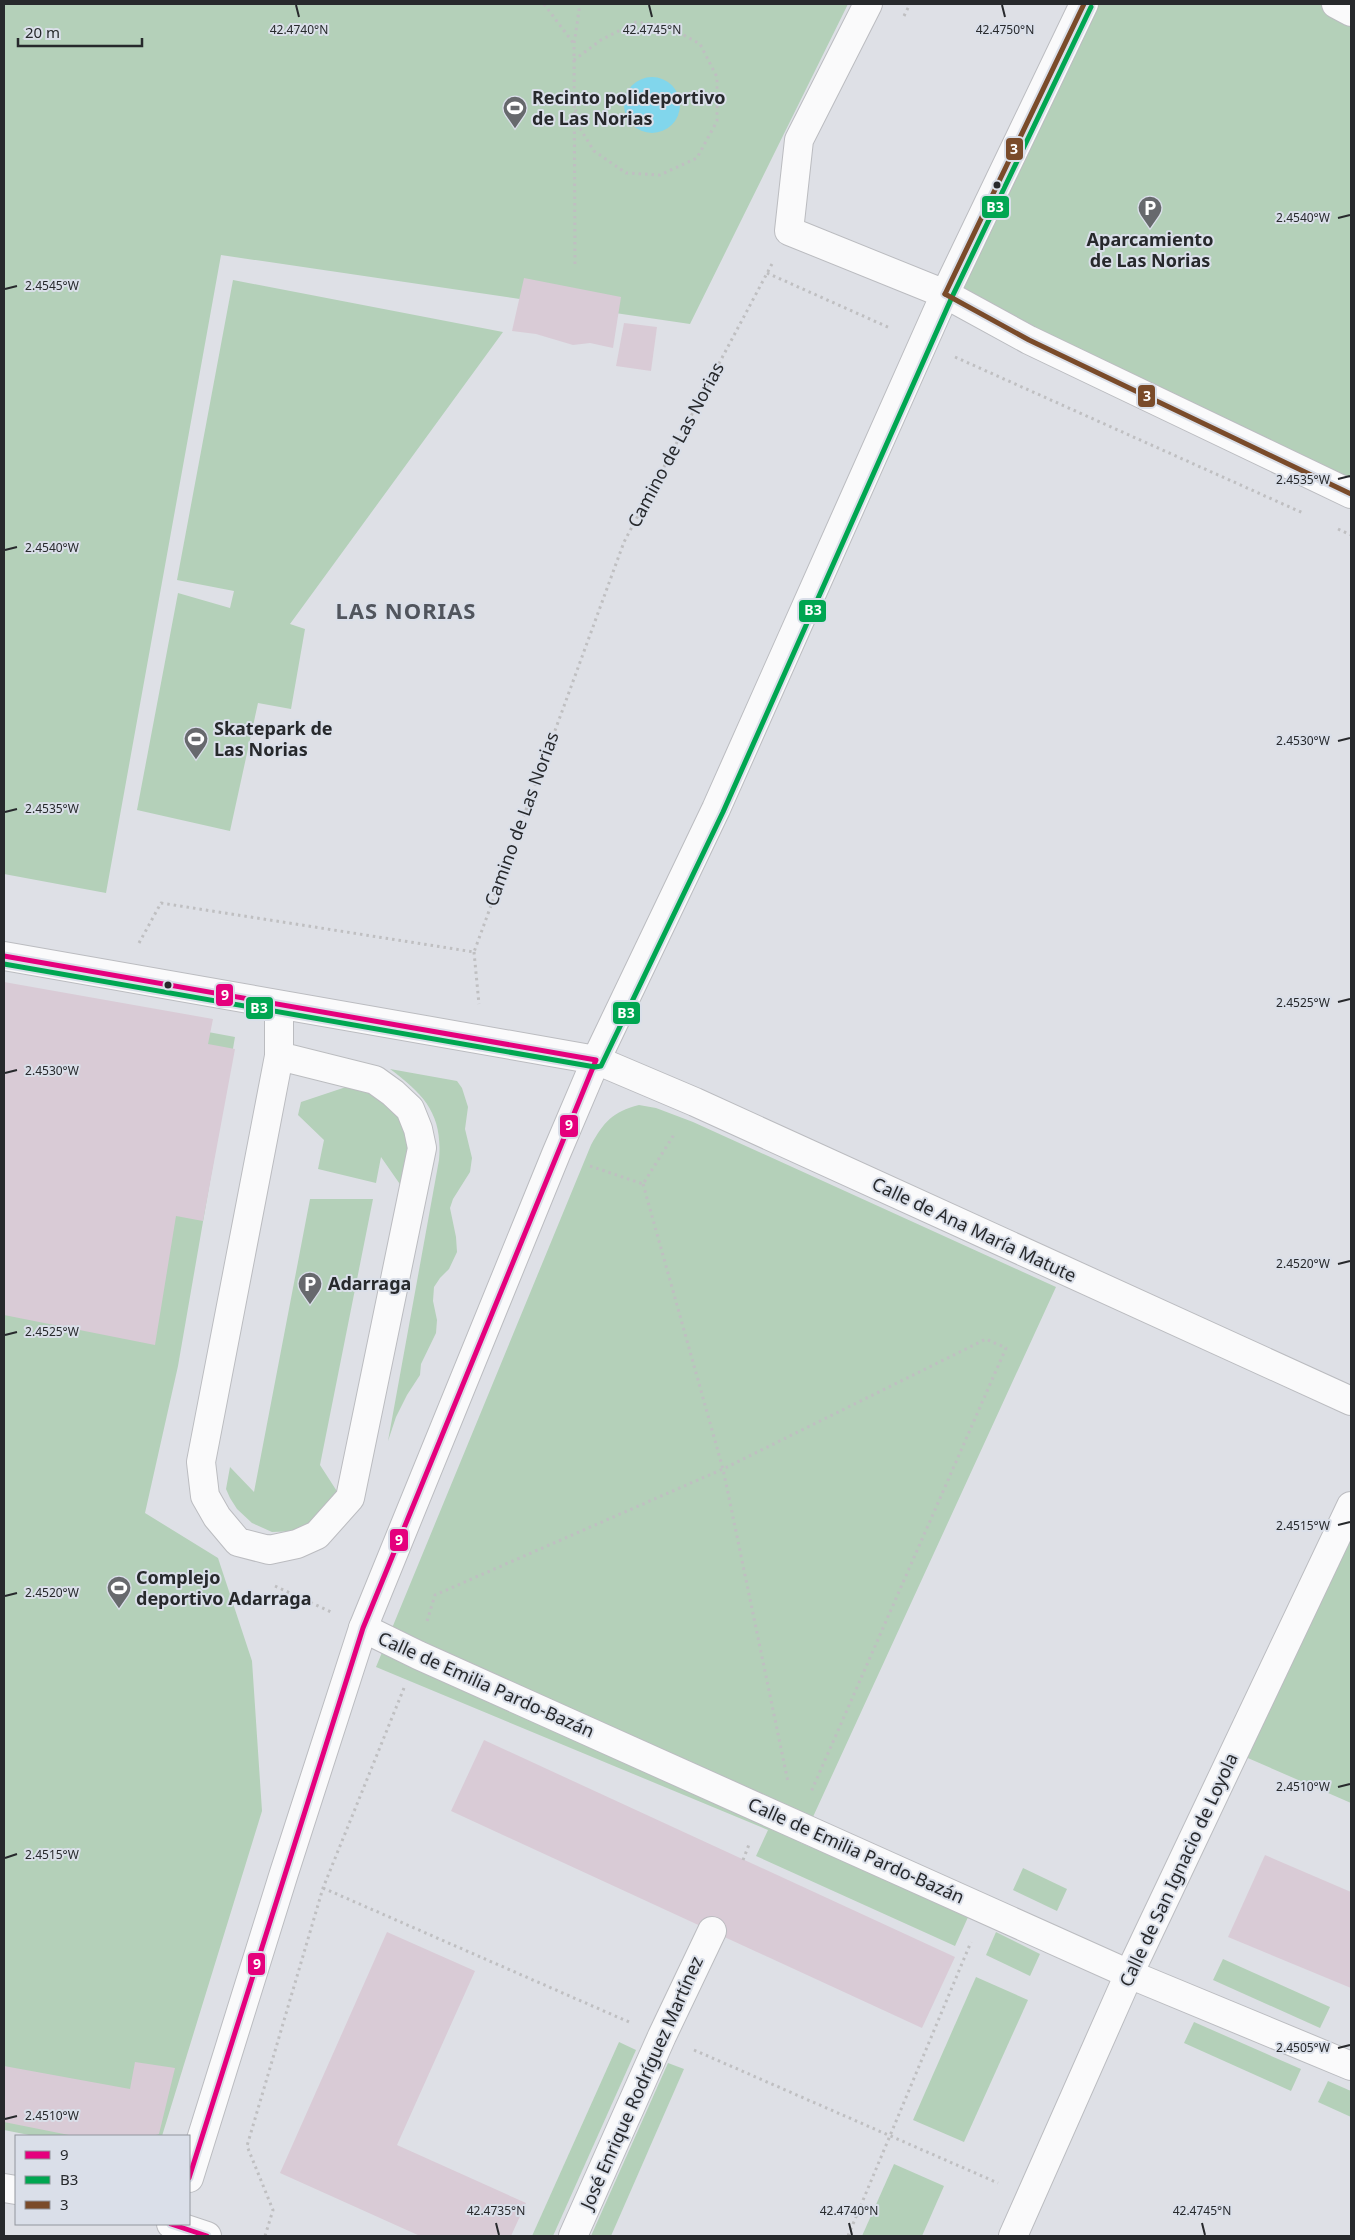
<svg xmlns="http://www.w3.org/2000/svg" width="1355" height="2240" font-family="'Noto Sans',sans-serif">
<rect width="100%" height="100%" fill="#dee0e6"/>
<g fill="#b4d0b9">
<polygon points="4,4 848,4 690,324 221,255 106,893 4,874"/>
<polygon points="1089,4 1351,4 1351,491 945,294"/>
<polygon points="233,280 503,332 290,624 305,629 291,709 258,703 230,831 137,810 178,593 230,608 234,591 177,580"/>
<polygon points="4,994 235,1037 178,1366 145,1513 218,1558 252,1661 262,1811 162,2136 34,2136 4,2130"/>
<path d="M 390,1069 L 457,1081 L 462,1088 L 468,1107 L 465,1129 L 472,1158 L 470,1172 L 453,1199 L 450,1208 L 456,1237 L 457,1252 L 449,1269 L 440,1278 L 434,1287 L 433,1301 L 437,1320 L 436,1333 L 421,1364 L 420,1375 L 407,1395 L 396,1417 L 388,1441 L 439,1160 C 443,1115 425,1095 390,1069 Z"/>
<polygon points="349,1086 382,1094 397,1110 410,1138 404,1190 381,1157 376,1183 318,1169 324,1140 298,1115 301,1102"/>
<path d="M 639,1105 L 656,1108 L 693,1122 L 1056,1287 L 801,1843 L 969,1915 L 955,1946 L 756,1856 L 768,1830 L 376,1667 L 591,1145 C 604,1122 612,1112 639,1105 Z"/>
<polygon points="310,1199 373,1199 320,1465 340,1496 328,1515 298,1531 272,1532 252,1523 237,1509 230,1498 226,1489 230,1467 254,1492"/>
<polygon points="1351,1507 1351,1803 1234,1752"/>
<polygon points="1023,1868 1067,1889 1057,1911 1013,1890"/>
<polygon points="996,1932 1040,1954 1030,1976 986,1955"/>
<polygon points="1223,1959 1330,2007 1320,2028 1213,1980"/>
<polygon points="976,1977 1028,2000 964,2142 913,2120"/>
<polygon points="1194,2022 1301,2069 1291,2091 1184,2043"/>
<polygon points="619,2042 636,2050 553,2236 532,2236"/>
<polygon points="668,2063 684,2069 611,2236 591,2236"/>
<polygon points="1328,2081 1351,2091 1351,2117 1318,2102"/>
<polygon points="894,2164 944,2186 922,2236 862,2236"/>
</g>
<circle fill="#81d6ec" cx="652" cy="105" r="28"/>
<g fill="#d9cbd6">
<polygon points="524,278 621,297 613,348 590,343 573,345 536,334 512,331"/>
<polygon points="624,323 657,327 651,371 616,366"/>
<polygon points="4,982 213,1019 208,1044 235,1049 203,1221 176,1216 155,1345 4,1315"/>
<polygon points="484,1740 955,1957 922,2028 451,1811"/>
<polygon points="1265,1855 1351,1892 1351,1988 1228,1937"/>
<polygon points="387,1932 475,1971 397,2145 526,2203 511,2236 420,2236 280,2173"/>
<polygon points="135,2062 175,2068 159,2134 153,2136 74,2136 4,2122 4,2066 130,2089"/>
</g>
<g fill="none" stroke-linecap="round" stroke-linejoin="round">
<defs>
<g id="minor">
<polyline points="868,4 799,140 789,231 945,294 1029,340 1351,494"/>
<polyline points="1336,4 1351,12"/>
<polyline points="4,956 596,1060 695,1102 1351,1401"/>
<polygon points="279,1056 375,1080 393,1093 410,1109 418,1129 422,1148 350,1498 317,1535 297,1544 269,1550 238,1542 217,1517 205,1496 201,1462"/>
<polyline points="279,1056 279,1005"/>
<polyline points="363,1628 418,1655 1129,1974 1351,2066"/>
<polyline points="189,2178 284,1873 363,1628 556,1154 596,1060 716,809 945,294 1084,4"/>
<polyline points="4,2188 16,2190"/>
<polyline points="171,2224 207,2236"/>
<polyline points="573,2236 662,2036 712,1931"/>
<polyline points="1013,2236 1129,1974 1351,1506"/>
</g>
</defs>
<use href="#minor" stroke="#bbbcc0" stroke-width="30"/>
<g stroke="#bfbfc1" stroke-width="3" stroke-dasharray="2.5 4" stroke-linecap="butt">
<polyline points="544,4 574,44"/>
<polyline points="904,16 910,4"/>
<polyline points="574,103 581,130 594,151 626,173 660,175 697,158 717,121 717,77 700,44 669,27 636,22 601,40 574,60"/>
<polyline points="575,264 574,44 580,4"/>
<polyline points="767,273 890,328"/>
<polyline points="955,357 1303,513"/>
<polyline points="1338,529 1351,535"/>
<polyline points="139,943 161,903 474,952 624,542 773,262"/>
<polyline points="474,952 479,1004"/>
<polyline points="590,1166 643,1184 675,1133"/>
<polyline points="643,1184 723,1469 788,1782"/>
<polyline points="275,1586 331,1612"/>
<polyline points="427,1621 435,1595 723,1469 986,1339 1006,1348 811,1792"/>
<polyline points="743,1860 750,1842"/>
<polyline points="323,1888 629,2022"/>
<polyline points="694,2050 998,2183"/>
<polyline points="265,2236 273,2210 247,2146 323,1888 404,1688"/>
<polyline points="848,2236 971,1942"/>
</g>
<use href="#minor" stroke="#fafafb" stroke-width="28"/>
<defs>
<g id="bus-1">
<polyline points="4,956 596,1060 363,1628 189,2178"/>
<polyline points="171,2224 207,2236"/>
</g>
<polyline id="bus-2" points="4,964 595,1067 601,1066 723,812 952,297 1091,7"/>
<g id="bus-3">
<polyline points="945,294 1029,340 1351,494"/>
<polyline points="945,294 1084,4"/>
</g>
</defs>
<use href="#bus-1" stroke="#dadfe9" stroke-width="9"/>
<use href="#bus-2" stroke="#dadfe9" stroke-width="9"/>
<use href="#bus-3" stroke="#dadfe9" stroke-width="9"/>
<use href="#bus-1" stroke="#e5007d" stroke-width="5"/>
<use href="#bus-2" stroke="#00a651" stroke-width="5"/>
<use href="#bus-3" stroke="#7a4b2a" stroke-width="5"/>
</g>
<path fill="none" stroke="#27292c" stroke-width="2" d="M 296,5 L 299,17M 649,5 L 652,17M 1002,5 L 1005,17M 1338,218 L 1350,215M 5,289 L 17,286M 1338,479 L 1350,476M 5,550 L 17,547M 1338,741 L 1350,738M 5,812 L 17,809M 1338,1002 L 1350,999M 5,1073 L 17,1070M 1338,1264 L 1350,1261M 5,1335 L 17,1332M 1338,1525 L 1350,1522M 5,1596 L 17,1593M 1338,1787 L 1350,1784M 5,1858 L 17,1854M 1338,2048 L 1350,2045M 5,2119 L 17,2116M 496,2223 L 499,2235M 849,2223 L 852,2235M 1202,2223 L 1205,2235"/>
<defs>
<symbol id="stadium-pin" viewBox="-11 -11 22 30"><path d="M0 17L-7.5 6A9.5 9.5 0 1 1 7.5 6Z" fill="#67696d" stroke="#dadfe9"/><path d="M0-5a6.5 5 0 1 0 0 10a6.5 5 0 1 0 0-10ZM-3.5-1.8h7v3.6h-7Z" fill="#fff"/></symbol>
<symbol id="parking-pin" viewBox="-11 -11 22 30"><path d="M0 17L-7.5 6A9.5 9.5 0 1 1 7.5 6Z" fill="#67696d" stroke="#dadfe9"/><path d="M-3.5-5.5H1a3.5 3.5 0 0 1 0 7H-1V5.5H-3.5ZM-1-3.4V-.6H.8a1.4 1.4 0 0 0 0-2.8Z" fill="#fff"/></symbol>
</defs>
<g fill-rule="evenodd">
<use href="#stadium-pin" x="501" y="94" width="28" height="38"/>
<use href="#parking-pin" x="1136" y="194" width="28" height="38"/>
<use href="#stadium-pin" x="182" y="725" width="28" height="38"/>
<use href="#parking-pin" x="296" y="1270" width="28" height="38"/>
<use href="#stadium-pin" x="105" y="1574" width="28" height="38"/>
</g>
<g fill="#27292c" stroke="#dadfe9" stroke-width="2">
<circle cx="997" cy="185" r="4.5"/>
<circle cx="168" cy="985" r="4.5"/>
</g>
<g text-anchor="middle" stroke-width="4" stroke-linejoin="round" paint-order="stroke">
<g font-size="18" font-weight="bold" fill="#27292c" stroke="#dadfe9" text-anchor="start">
<text x="532" y="104">Recinto polideportivo<tspan x="532" dy="21">de Las Norias</tspan></text>
<text x="1150" y="246" text-anchor="middle">Aparcamiento<tspan x="1150" dy="21">de Las Norias</tspan></text>
<text x="214" y="735">Skatepark de<tspan x="214" dy="21">Las Norias</tspan></text>
<text x="328" y="1290">Adarraga</text>
<text x="136" y="1584">Complejo<tspan x="136" dy="21">deportivo Adarraga</tspan></text>
</g>
<g font-size="18" fill="#27292c" stroke="#dadfe9">
<text transform="translate(676 445) rotate(-62)" y="6">Camino de Las Norias</text>
<text transform="translate(522 819) rotate(-70)" y="6">Camino de Las Norias</text>
<text transform="translate(974 1230) rotate(25)" y="6">Calle de Ana María Matute</text>
<text transform="translate(486 1685) rotate(24)" y="6">Calle de Emilia Pardo-Bazán</text>
<text transform="translate(856 1851) rotate(24)" y="6">Calle de Emilia Pardo-Bazán</text>
<text transform="translate(1179 1870) rotate(-65)" y="6">Calle de San Ignacio de Loyola</text>
<text transform="translate(642 2083) rotate(-66)" y="6">José Enrique Rodríguez Martínez</text>
</g>
<g font-size="22" font-weight="bold" letter-spacing="1" fill="#51555d" stroke="#dadfe9">
<text x="406" y="619">LAS NORIAS</text>
</g>
</g>
<g font-size="12" text-anchor="middle" fill="#27292c" stroke="#dadfe9" stroke-width="4" stroke-linejoin="round" paint-order="stroke">
<text x="299" y="34">42.4740°N</text>
<text x="652" y="34">42.4745°N</text>
<text x="1005" y="34">42.4750°N</text>
<text x="1303" y="222">2.4540°W</text>
<text x="52" y="290">2.4545°W</text>
<text x="1303" y="484">2.4535°W</text>
<text x="52" y="552">2.4540°W</text>
<text x="1303" y="745">2.4530°W</text>
<text x="52" y="813">2.4535°W</text>
<text x="1303" y="1007">2.4525°W</text>
<text x="52" y="1075">2.4530°W</text>
<text x="1303" y="1268">2.4520°W</text>
<text x="52" y="1336">2.4525°W</text>
<text x="1303" y="1530">2.4515°W</text>
<text x="52" y="1597">2.4520°W</text>
<text x="1303" y="1791">2.4510°W</text>
<text x="52" y="1859">2.4515°W</text>
<text x="1303" y="2052">2.4505°W</text>
<text x="52" y="2120">2.4510°W</text>
<text x="496" y="2215">42.4735°N</text>
<text x="849" y="2215">42.4740°N</text>
<text x="1202" y="2215">42.4745°N</text>
</g>
<g stroke="#dadfe9" stroke-width="2">
<rect x="1005" y="137" width="19" height="24" rx="5" fill="#7a4b2a"/>
<rect x="981" y="195" width="29" height="24" rx="5" fill="#00a651"/>
<rect x="1137" y="384" width="19" height="24" rx="5" fill="#7a4b2a"/>
<rect x="798" y="599" width="29" height="24" rx="5" fill="#00a651"/>
<rect x="215" y="983" width="19" height="24" rx="5" fill="#e5007d"/>
<rect x="245" y="996" width="29" height="24" rx="5" fill="#00a651"/>
<rect x="612" y="1001" width="29" height="24" rx="5" fill="#00a651"/>
<rect x="559" y="1114" width="20" height="24" rx="5" fill="#e5007d"/>
<rect x="389" y="1528" width="20" height="24" rx="5" fill="#e5007d"/>
<rect x="247" y="1952" width="19" height="24" rx="5" fill="#e5007d"/>
</g>
<g font-size="14" text-anchor="middle" font-weight="bold" fill="#fff">
<text x="1014" y="154">3</text>
<text x="995" y="212">B3</text>
<text x="1147" y="401">3</text>
<text x="813" y="615">B3</text>
<text x="225" y="1000">9</text>
<text x="259" y="1013">B3</text>
<text x="626" y="1018">B3</text>
<text x="569" y="1130">9</text>
<text x="399" y="1545">9</text>
<text x="257" y="1969">9</text>
</g>
<rect width="1355" height="2240" fill="none" stroke="#27292c" stroke-width="10"/>
<rect x="15" y="2135" width="175" height="90" fill="#dadfe9" stroke="#92969d"/>
<rect x="25" y="2151" width="25" height="8" fill="#e5007d" stroke="#92969d"/>
<text x="60" y="2160" font-size="15" fill="#27292c">9</text>
<rect x="25" y="2176" width="25" height="8" fill="#00a651" stroke="#92969d"/>
<text x="60" y="2185" font-size="15" fill="#27292c">B3</text>
<rect x="25" y="2201" width="25" height="8" fill="#7a4b2a" stroke="#92969d"/>
<text x="60" y="2210" font-size="15" fill="#27292c">3</text>
<path d="M18 38v8h124v-8" fill="none" stroke="#27292c" stroke-width="2.5"/>
<text x="25" y="38" font-size="15" fill="#27292c" stroke="#dadfe9" stroke-width="4" paint-order="stroke">20 m</text>
</svg>
